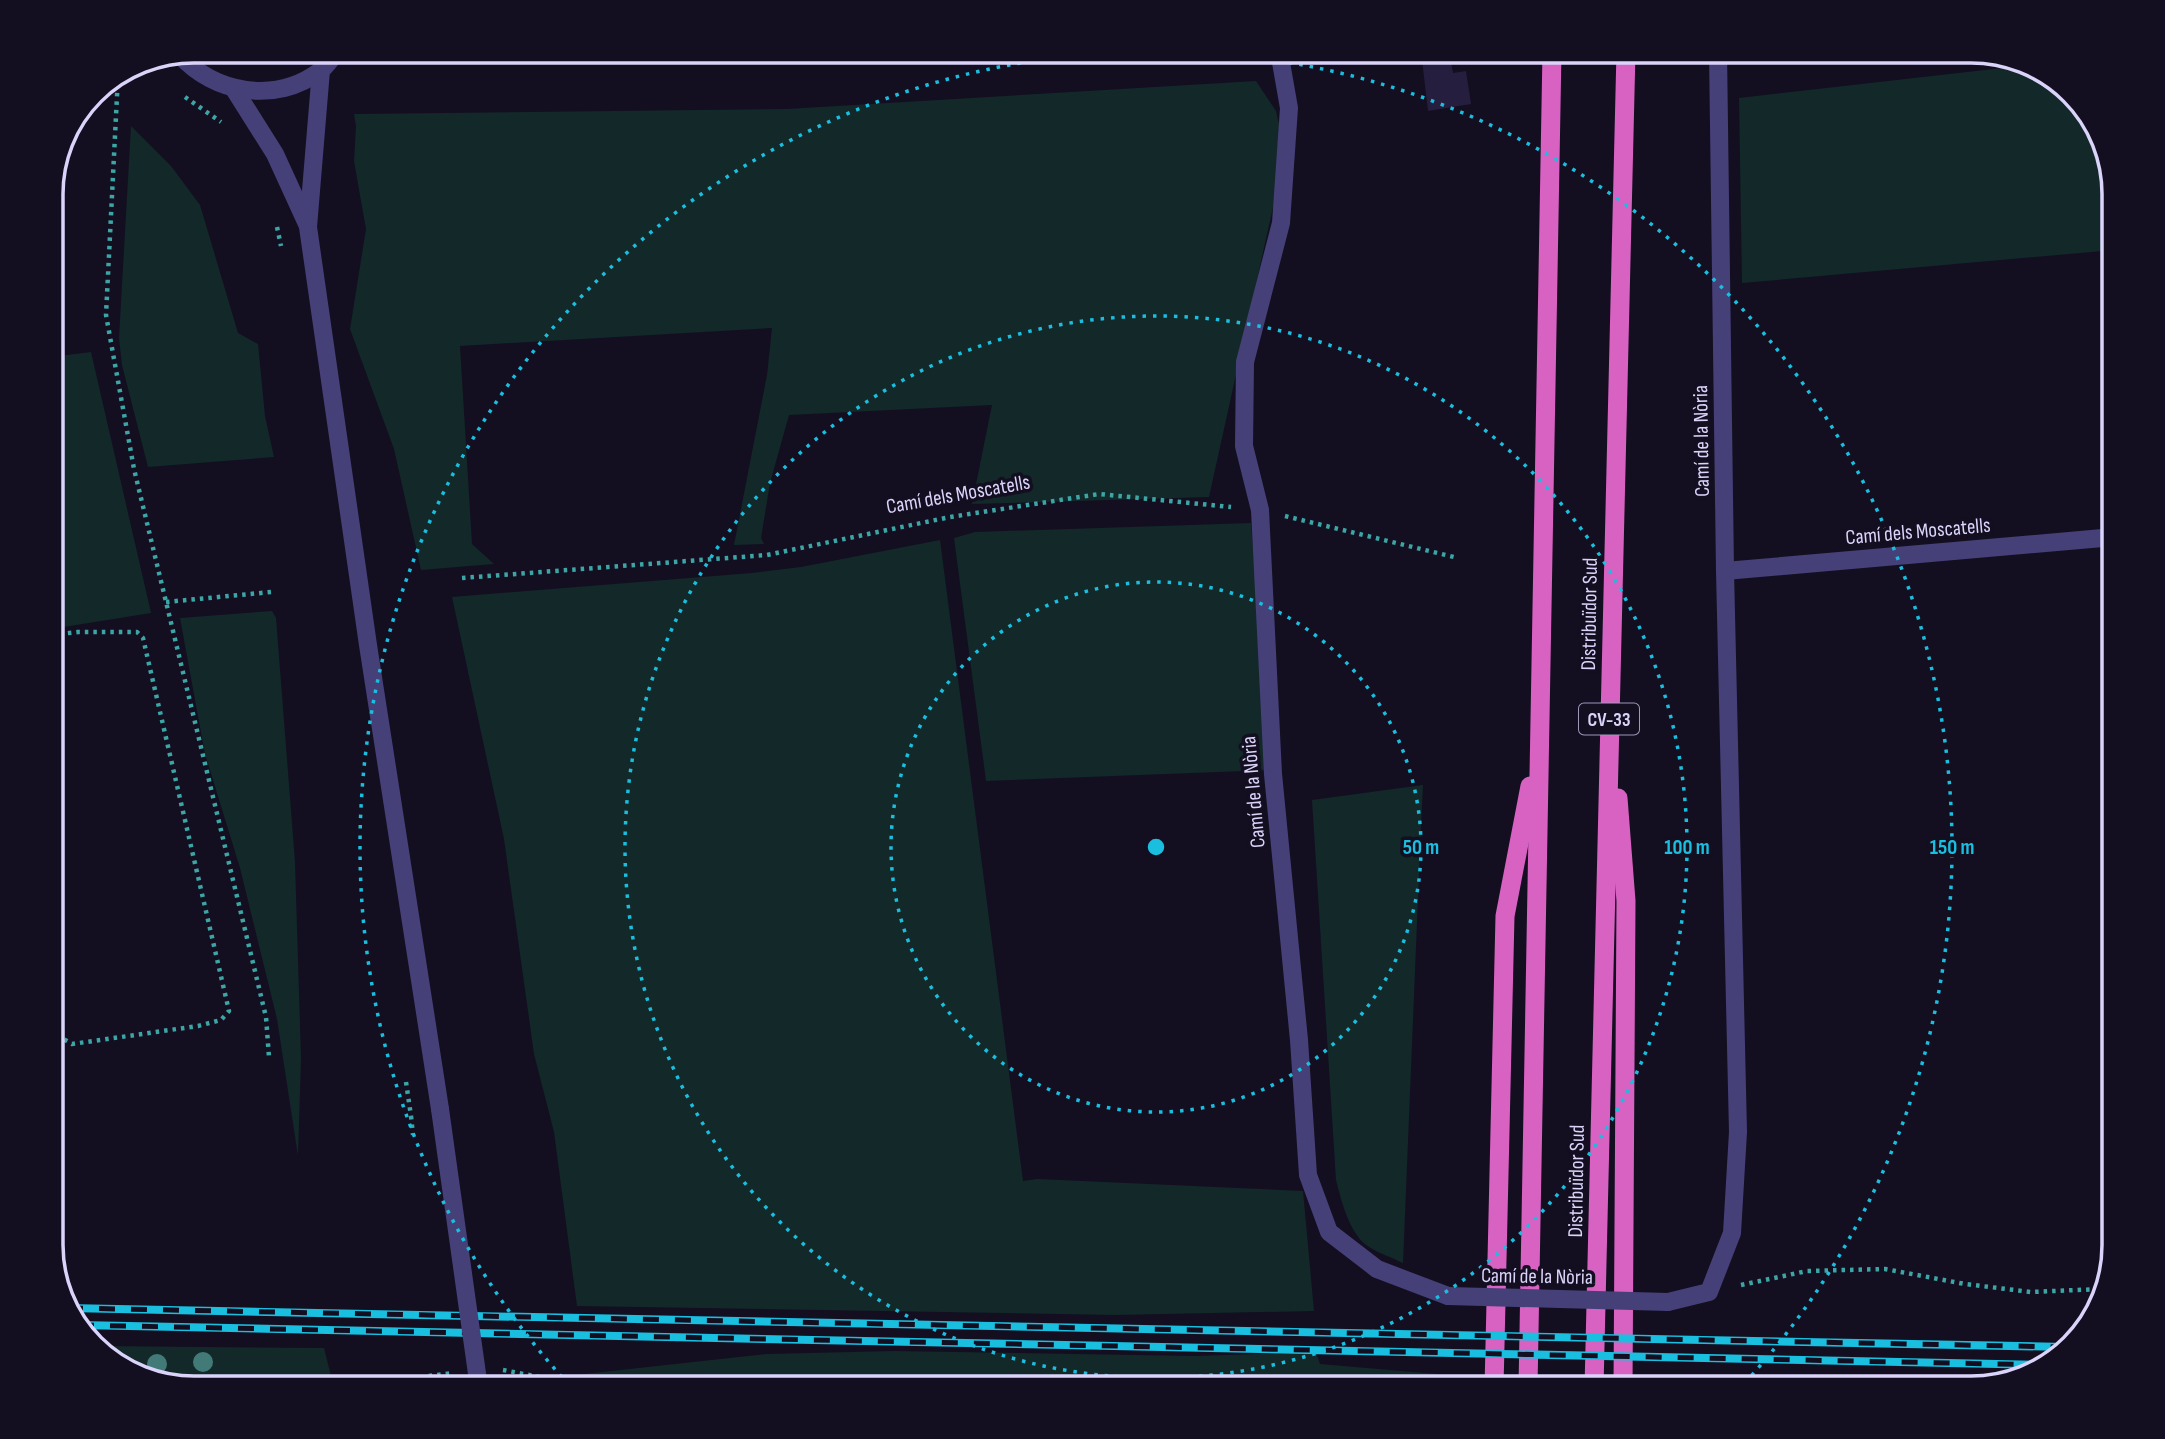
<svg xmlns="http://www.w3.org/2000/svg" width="2165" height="1439" font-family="'Sofia Sans Condensed',sans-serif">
<rect width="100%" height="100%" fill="#130f20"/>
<g fill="#132829">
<polygon points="2020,66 2051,75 2099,130 2114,194 2114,250 1742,283 1739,98"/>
<polygon points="1256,81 1276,111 1280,129 1277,189 1209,497 972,504 992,405 789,415 770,483 761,538 764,544 734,545 767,375 772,328 460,346 472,544 494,564 421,570 394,449 350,329 366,229 354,161 356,126 354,114 787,109"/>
<polygon points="131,126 171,166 200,205 238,333 258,344 265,416 274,457 148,467 122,365 119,338"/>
<polygon points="91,352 151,613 51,629 51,357"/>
<polygon points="1251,523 1270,770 986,781 954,538 975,532"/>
<polygon points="940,540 1023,1181 1037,1179 1303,1191 1314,1311 1116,1315 577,1306 554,1132 534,1054 504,839 452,597 752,573 801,567"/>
<polygon points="272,611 276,618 295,862 301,1058 298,1156 277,1019 240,868 205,754 180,618"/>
<path d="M 1423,785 L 1421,825 L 1403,1263 C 1389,1256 1368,1250 1359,1238 C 1346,1221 1341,1199 1336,1180 L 1312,800 Z"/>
<polygon points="97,1346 324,1348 334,1388 194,1388 114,1364"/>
<polygon points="894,1351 1195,1356 1316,1352 1320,1364 1437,1374 1436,1388 580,1388 576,1384 575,1375 767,1354"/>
<polygon points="1704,1378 1991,1383 1971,1388 1701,1388"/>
</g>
<polygon fill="#261e3e" points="1450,56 1453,73 1466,71 1471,104 1428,111 1422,60"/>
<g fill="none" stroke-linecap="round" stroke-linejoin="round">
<g stroke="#3ca5a5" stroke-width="4.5" stroke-dasharray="3.5 5" stroke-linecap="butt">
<polyline points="1920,51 1923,65"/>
<polyline points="118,76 106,315 134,469 266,1017 269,1057"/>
<polyline points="185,97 221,122"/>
<polyline points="277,227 281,246"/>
<polyline points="1285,516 1458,558"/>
<polyline points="462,578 767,555 950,517 1099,494 1231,507"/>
<polyline points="166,602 271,592"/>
<polyline points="51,635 78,632 137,632 143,638 229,1011 221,1020 198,1026 72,1044 58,1036 51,1023"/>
<polyline points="406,1082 411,1116"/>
<polyline points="1741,1285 1807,1271 1885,1269 1965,1284 2031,1292 2101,1289"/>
<polyline points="503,1370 550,1379 565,1388"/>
<polyline points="180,1384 210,1383 223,1388"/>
<polyline points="1691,1384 1869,1388"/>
<polyline points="397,1388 428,1376 453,1373"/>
<polyline points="1223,1388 1230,1386 1441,1384"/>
</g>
<g stroke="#464079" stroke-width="18">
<polyline points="1279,51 1289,108 1281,223 1245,362 1244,446 1260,510 1273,774 1299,1040 1308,1175 1329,1232 1377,1269 1448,1296"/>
<polyline points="1725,571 2114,537"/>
<polyline points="1668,1302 1709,1292 1732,1233 1738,1132 1725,571 1718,51"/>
</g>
<g stroke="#464079" stroke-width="18">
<path d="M 179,54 C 214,94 276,104 320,71 C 327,66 332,57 338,51"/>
<polyline points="321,70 308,227 368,645 440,1109"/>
<polyline points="234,89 275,154 307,224"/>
</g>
<g stroke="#d862c2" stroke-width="19">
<polyline points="1618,798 1626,901 1623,1388"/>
<polyline points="1494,1388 1505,916 1530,786"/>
<polyline points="1528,1388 1552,51"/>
<polyline points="1594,1388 1626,51"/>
</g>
<defs>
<g id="rail">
<polyline points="67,1308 2066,1347"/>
<polyline points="78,1325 2047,1365"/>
</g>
</defs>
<use href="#rail" stroke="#1abedf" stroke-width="8"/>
<use href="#rail" stroke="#130f20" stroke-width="5" stroke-dasharray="16" stroke-linecap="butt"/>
<g stroke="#3ca5a5" stroke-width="4.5" stroke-dasharray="3.5 5" stroke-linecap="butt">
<polyline points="411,1116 413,1135"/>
<polyline points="1441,1384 1691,1384"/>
</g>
<polyline stroke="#464079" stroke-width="18" points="1448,1296 1668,1302"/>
<polyline stroke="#464079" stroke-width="18" points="440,1109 479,1388"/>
</g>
<g fill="#427a77">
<circle cx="203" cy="1362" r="10"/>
<circle cx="157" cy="1364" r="10"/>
</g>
<g fill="none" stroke="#1abedf" stroke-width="3.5" stroke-dasharray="3.5 7">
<circle cx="1156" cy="847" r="265"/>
<circle cx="1156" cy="847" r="531"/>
<path d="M569 1385A796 796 0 1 1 1743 1385"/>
</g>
<g text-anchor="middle" stroke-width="7" stroke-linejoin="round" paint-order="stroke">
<rect fill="#130f20" stroke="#9e98b9" stroke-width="2" x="1579" y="703.5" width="60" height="31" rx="5"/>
<g font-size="19" font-weight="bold" fill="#dad3fa">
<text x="1609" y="726">CV-33</text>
</g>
<g font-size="21" fill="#dad3fa" stroke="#130f20">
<text transform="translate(1701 441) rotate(-91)" y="7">Camí de la Nòria</text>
<text transform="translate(958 494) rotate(-10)" y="7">Camí dels Moscatells</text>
<text transform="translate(1918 531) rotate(-5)" y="7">Camí dels Moscatells</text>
<text transform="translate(1589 614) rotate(-89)" y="7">Distribuïdor Sud</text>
<text transform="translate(1253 792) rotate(-95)" y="7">Camí de la Nòria</text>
<text transform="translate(1576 1181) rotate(-89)" y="7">Distribuïdor Sud</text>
<text transform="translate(1537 1276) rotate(1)" y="7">Camí de la Nòria</text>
</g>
</g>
<path d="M0 0H2165V1439H0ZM194 63H1971A131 131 0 0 1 2102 194V1245A131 131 0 0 1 1971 1376H194A131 131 0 0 1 63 1245V194A131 131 0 0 1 194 63Z" fill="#130f20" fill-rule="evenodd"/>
<path fill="none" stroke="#dad3fa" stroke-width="3.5" d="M194 63H1971A131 131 0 0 1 2102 194V1245A131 131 0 0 1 1971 1376H194A131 131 0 0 1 63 1245V194A131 131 0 0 1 194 63Z"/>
<circle cx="1156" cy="847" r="10" fill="#1abedf" stroke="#130f20" stroke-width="3.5"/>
<g font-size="21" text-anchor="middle" font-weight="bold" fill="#1abedf" stroke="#130f20" stroke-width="7" stroke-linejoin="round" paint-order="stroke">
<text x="1421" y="854">50 m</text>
<text x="1687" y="854">100 m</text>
<text x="1952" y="854">150 m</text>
</g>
</svg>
